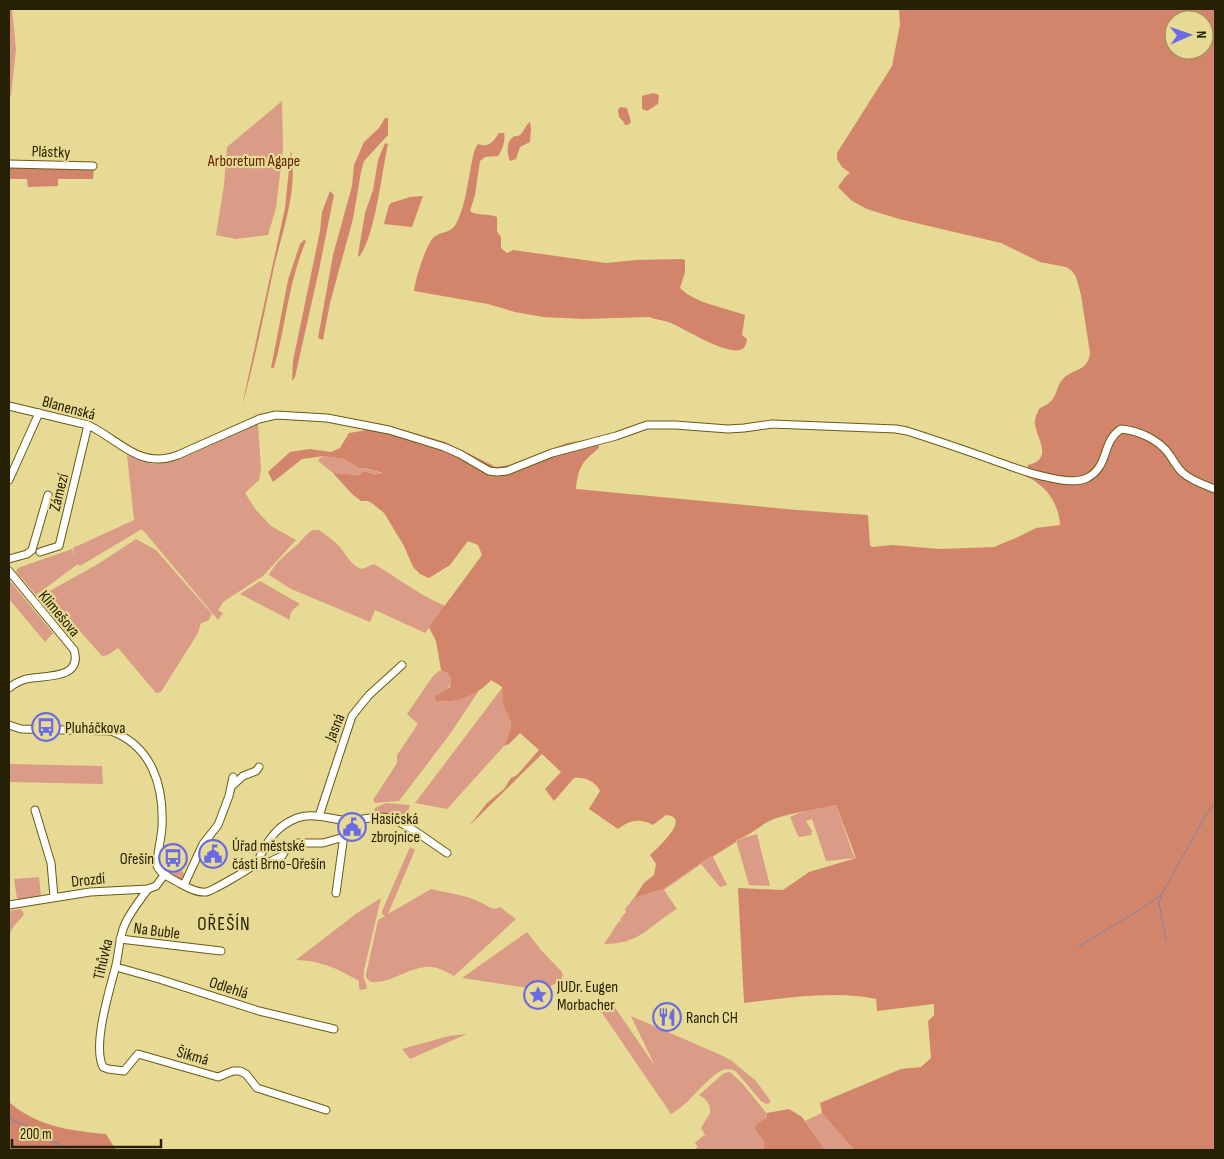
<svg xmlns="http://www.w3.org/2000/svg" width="1224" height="1159" font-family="'Sofia Sans Condensed',sans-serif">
<rect width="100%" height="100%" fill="#e7da94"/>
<g fill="#da9c87">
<polygon points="9,9 12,9 16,49 11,96 9,96"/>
<polygon points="282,101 283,149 276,208 268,235 236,239 216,235 224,185 227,147"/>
<polygon points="258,424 261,469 259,480 245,493 256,510 271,526 296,540 263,576 223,602 218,610 223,613 218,620 142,529 80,566 78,564 36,595 18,574 16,571 18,568 72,549 75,556 73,548 134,520 127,455 152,464 176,461"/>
<polygon points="324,456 344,459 354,465 385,474 375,475 365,471 358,475 333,473 318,461 320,458"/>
<path d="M 319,530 C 324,534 331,538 336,543 C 346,552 349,565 362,569 L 374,564 C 398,578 420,596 446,606 L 425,633 L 375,610 L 370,622 L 291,589 L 269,575 C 276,561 288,553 299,543 C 303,539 306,534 311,531 C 313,530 316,530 319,530 Z"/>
<polygon points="136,539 156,550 212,614 208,621 201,623 198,633 161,692 156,693 118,648 108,655 102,656 46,593 98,564"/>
<polygon points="9,580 53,633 45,642 9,599"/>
<path d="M 260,581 L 300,604 C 294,609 289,612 290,620 L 240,594 Z"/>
<path d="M 443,670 L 450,675 C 453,687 446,690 437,695 L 436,701 C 453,703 465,697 480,689 L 450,734 L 399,801 L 375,803 L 373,800 L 397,763 L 397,755 L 418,724 L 407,714 L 433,676 L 439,671 Z"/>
<polygon points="502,688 504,704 511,722 511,727 504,746 447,809 415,803"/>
<polygon points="9,764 102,766 103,784 9,782"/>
<polygon points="386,803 410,805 405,822 385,813 374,813 375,808"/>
<path d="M 836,805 L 853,854 L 856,858 L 826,861 L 812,819 L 806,821 L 812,831 L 811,835 L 800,837 L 798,836 L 790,817 C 804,809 820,810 836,805 Z"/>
<polygon points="757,834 770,886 749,885 736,840"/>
<path d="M 410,847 L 415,850 L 388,914 L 431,889 C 447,893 467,895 482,903 C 488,906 493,911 500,907 L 516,919 L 454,976 C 447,972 439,968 432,967 C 411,965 392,984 371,982 L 366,978 L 366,974 L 378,920 L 385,916 L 382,914 L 382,911 Z"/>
<path d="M 712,855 L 727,885 L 720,887 L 701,864 L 664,890 L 677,909 C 648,926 641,944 604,944 L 619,921 L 621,922 L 620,919 L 626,912 L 625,909 L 634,898 L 663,889 Z"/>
<polygon points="161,859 164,860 183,872 185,875 183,880 161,868 159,861"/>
<polygon points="39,877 41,896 19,899 17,898 14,879"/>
<path d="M 381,898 L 365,966 C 363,975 363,978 367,986 L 366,989 L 360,990 L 359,987 L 359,981 C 339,969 319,960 296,960 L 357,913 Z"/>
<path d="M 21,909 L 24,914 C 17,925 11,925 9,939 L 9,911 Z"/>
<polygon points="527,932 541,950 561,971 563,974 561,981 545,989 535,989 462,978"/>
<path d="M 611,1005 L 614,1006 L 655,1066 L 631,1016 L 721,1055 L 732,1061 L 756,1081 L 770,1100 L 770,1103 L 766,1104 L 761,1101 L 738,1074 L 734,1070 L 725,1069 C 704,1078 692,1103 671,1114 L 600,1010 Z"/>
<polygon points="467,1034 410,1059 402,1049 449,1036"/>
<path d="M 730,1072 L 742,1083 L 768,1115 L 755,1130 L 764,1141 L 763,1150 L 693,1150 L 698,1147 L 695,1143 L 704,1135 L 707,1138 L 701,1128 L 710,1113 C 711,1104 706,1099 699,1095 L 724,1073 Z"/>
<polygon points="822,1113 854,1150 825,1150 805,1121"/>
</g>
<g fill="#d2856b" fill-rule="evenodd">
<path d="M 899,9 L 1215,9 L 1215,1150 L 854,1150 L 822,1113 L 820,1103 L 901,1069 L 921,1067 L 931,1058 L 928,1021 L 934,1015 L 934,1004 L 877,1011 L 876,999 C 838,990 783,998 744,1003 L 738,888 L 783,890 L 809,872 L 856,858 L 836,805 C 816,810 794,812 774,819 C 761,824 750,836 736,840 L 736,842 L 712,857 L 711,856 L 663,889 L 634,898 L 644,883 L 654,875 L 656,864 L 650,855 C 656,849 693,817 666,815 L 653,825 C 639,818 630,820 618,829 L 589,809 L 600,791 C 595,781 585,777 574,778 L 554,801 L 545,789 L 561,772 L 542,754 L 469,826 L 487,803 L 504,789 L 511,778 L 517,775 L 539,750 L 520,733 L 509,744 L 504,746 L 511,727 L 511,722 L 503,704 L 502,687 L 491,680 C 478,695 455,704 436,701 L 435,696 L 450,687 L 451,679 L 448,673 L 441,670 L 436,641 L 429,627 L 482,555 L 478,545 L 468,541 L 450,565 L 429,578 L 420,574 L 413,567 L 404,546 L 384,513 L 373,504 L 368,501 L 361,501 L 352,494 L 333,473 L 358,475 L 365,471 L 375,475 L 383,473 L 365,468 L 359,468 L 344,459 L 324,456 L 302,459 L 273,482 L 268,472 L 290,452 L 310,449 L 331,452 L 340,448 L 349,433 L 390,426 L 445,442 L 496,467 L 509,465 L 567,443 L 598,438 L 599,448 C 582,462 578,467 576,489 L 797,510 L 868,515 L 870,545 L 872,547 L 892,545 L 940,549 L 994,547 L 1018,537 L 1036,528 L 1060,525 C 1059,503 1045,484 1025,476 L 1028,465 C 1053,459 1038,440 1035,425 C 1034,419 1037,414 1039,409 C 1043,406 1048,405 1052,400 C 1057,394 1057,385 1063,379 C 1073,368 1088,372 1090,353 L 1081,295 L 1076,277 L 1072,271 L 1066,267 L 1040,262 L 1001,243 L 899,219 L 867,209 L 852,201 L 838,187 L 845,177 L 850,173 L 842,167 L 837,159 L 837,153 L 892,66 L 900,25 ZM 1174,20 L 1204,20 L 1204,50 L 1174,50 Z"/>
<polygon points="653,93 659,95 658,104 647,111 642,109 642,96"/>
<polygon points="620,107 627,108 631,122 628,125 625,125 623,121 619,117 618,110"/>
<polygon points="385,118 388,118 388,135 364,161 361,172 353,219 330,303 323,340 318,338 333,255 352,186 354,165 364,142 379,128"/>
<path d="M 530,122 L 531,129 L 530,142 L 520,147 L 516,159 L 510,161 C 507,155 506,143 512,138 C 517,134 515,138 520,135 C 524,132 525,125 530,122 Z"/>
<path d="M 499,133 L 504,133 C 506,141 502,150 498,156 L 485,157 L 480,161 L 475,195 L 470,211 C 476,216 488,213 497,217 L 497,231 L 501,237 L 501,248 L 507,253 L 513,250 L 606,263 L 636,260 L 681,259 L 685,260 L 685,272 L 680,288 C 696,304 724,307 745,315 L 742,335 L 747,339 C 746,343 746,347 742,349 C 729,357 685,329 671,323 C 664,320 656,320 649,317 L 583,319 L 543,317 L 515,312 L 488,304 L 414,291 C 415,280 426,244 434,237 C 441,231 450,234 456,224 C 468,201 468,173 475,149 L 478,144 C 489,148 494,141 499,133 Z"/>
<path d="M 385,143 L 388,144 C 382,171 375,237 359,257 L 358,255 L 365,213 L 373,190 L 378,160 Z"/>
<path d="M 291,150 C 298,190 283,229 274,267 C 264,314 255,360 242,406 L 285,208 Z"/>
<polygon points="9,167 94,168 93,179 58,179 58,186 28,187 27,179 9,179"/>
<polygon points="330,191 334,195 319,270 295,377 292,381 293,361 320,231 322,212"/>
<polygon points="423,196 412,227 384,224 389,205 391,203 410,197"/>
<path d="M 304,240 L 306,241 C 288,283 286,325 274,368 L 271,368 L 288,280 L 300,244 Z"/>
<path d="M 9,1102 C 36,1126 71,1131 106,1134 L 116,1150 L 9,1150 Z"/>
<polygon points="789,1109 802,1117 825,1150 763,1150 764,1141 755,1130 756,1125 767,1117 767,1113"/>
</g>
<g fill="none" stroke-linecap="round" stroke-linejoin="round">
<g stroke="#7f83ad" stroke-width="1">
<polyline points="1161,895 1159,903 1166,940"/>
<polyline points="1079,946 1136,912 1161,895 1206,815 1215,803"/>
<polyline points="9,1118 32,1129 40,1137 75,1150"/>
</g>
<defs>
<g id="minor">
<polyline points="9,164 93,166"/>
<path d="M 9,406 L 88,425 C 120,440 139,470 178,455 L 259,419 L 276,415 L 327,418 L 389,430 L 444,447 L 460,454 L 489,471 L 497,472 L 507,471 L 552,453 L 616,436 L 647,425 L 675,425 L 728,429 L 744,428 L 772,424 L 896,429 L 907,431 C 938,441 968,451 998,462 C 1013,467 1027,473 1042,476 C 1055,479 1075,484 1087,478 C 1110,466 1101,442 1121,429 C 1139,431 1158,439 1169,454 C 1174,461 1177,468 1183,473 C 1192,481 1205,485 1215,489"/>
<polyline points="9,480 39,413"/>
<polyline points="40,552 59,546 88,425"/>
<polyline points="9,559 27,554 32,550 48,495"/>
<path d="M 9,571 L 74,650 C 83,680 44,675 26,679 C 19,681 14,684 9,688"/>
<path d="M 9,725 L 21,729 L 111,731 C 152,746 164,786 162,827 C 161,841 157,853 157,866 C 161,875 173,879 181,884 C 188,888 198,893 206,892 C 210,892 252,868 255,864 C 259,861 260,855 263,851 C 271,835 280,825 297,818 C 312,813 328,818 342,820 C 355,822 368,817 380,817 C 401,817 429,842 447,853"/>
<polyline points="232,786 243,776 256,771 259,767"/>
<polyline points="35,810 51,863 54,897"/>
<polyline points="319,816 352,716 369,695 402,665"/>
<polyline points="257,863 265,864 282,856 286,849 297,843 323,843 344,837"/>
<polyline points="184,885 203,844 218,825 229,796 233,777"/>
<path d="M 148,889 C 140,900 131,911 125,924 C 119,937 119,952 116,965 C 110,989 92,1045 103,1067 L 108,1069 L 124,1071 L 138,1054 L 218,1077 L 233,1071 L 240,1071 L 246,1074 L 257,1088 L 326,1110"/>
<polyline points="336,893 346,820"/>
<polyline points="9,905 90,892 148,889 156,886 165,874"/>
<polyline points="120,939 221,951"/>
<polyline points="116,967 159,979 259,1011 334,1029"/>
</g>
</defs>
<use href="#minor" stroke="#685c13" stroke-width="9"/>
<use href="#minor" stroke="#fff" stroke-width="7"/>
</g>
<defs>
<symbol id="bus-ring" viewBox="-11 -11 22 22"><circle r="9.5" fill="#e7da94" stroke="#696ae4" stroke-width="1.5"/><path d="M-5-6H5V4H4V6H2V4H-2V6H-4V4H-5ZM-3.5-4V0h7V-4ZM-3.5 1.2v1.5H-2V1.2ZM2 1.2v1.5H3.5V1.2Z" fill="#696ae4"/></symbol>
<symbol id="civic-ring" viewBox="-11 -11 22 22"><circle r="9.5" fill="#e7da94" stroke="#696ae4" stroke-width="1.5"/><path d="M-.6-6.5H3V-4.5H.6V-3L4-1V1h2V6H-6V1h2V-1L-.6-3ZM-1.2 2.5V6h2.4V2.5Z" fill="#696ae4"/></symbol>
<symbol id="sight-ring" viewBox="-11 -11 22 22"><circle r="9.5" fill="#e7da94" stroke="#696ae4" stroke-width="1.5"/><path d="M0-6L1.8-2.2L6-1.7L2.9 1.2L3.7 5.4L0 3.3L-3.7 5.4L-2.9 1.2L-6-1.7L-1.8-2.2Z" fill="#696ae4"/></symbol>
<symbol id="restaurant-ring" viewBox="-11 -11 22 22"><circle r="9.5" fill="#e7da94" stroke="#696ae4" stroke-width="1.5"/><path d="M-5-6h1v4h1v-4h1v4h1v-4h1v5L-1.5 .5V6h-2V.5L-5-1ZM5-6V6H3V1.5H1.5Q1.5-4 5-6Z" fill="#696ae4"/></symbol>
</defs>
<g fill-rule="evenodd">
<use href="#bus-ring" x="30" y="711" width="32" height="32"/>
<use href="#civic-ring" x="336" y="811" width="32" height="32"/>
<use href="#civic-ring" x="197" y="838" width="32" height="32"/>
<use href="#bus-ring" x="157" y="842" width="32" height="32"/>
<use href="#sight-ring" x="522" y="979" width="32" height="32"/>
<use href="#restaurant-ring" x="651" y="1001" width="32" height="32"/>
</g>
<g text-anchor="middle" stroke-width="4.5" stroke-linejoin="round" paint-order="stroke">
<g font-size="16" fill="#262105" stroke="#e7da94">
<text transform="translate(51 151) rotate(2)" y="6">Plástky</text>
<text transform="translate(69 407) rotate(15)" y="6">Blanenská</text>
<text transform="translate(58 492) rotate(-76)" y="6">Zámezí</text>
<text transform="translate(60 613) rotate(50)" y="6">Klimešova</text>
<text transform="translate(334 727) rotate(-68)" y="6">Jasná</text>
<text transform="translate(88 879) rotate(-6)" y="6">Drozdí</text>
<text transform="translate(157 930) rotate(7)" y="6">Na Buble</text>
<text transform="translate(102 959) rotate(-77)" y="6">Tihůvka</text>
<text transform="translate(229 987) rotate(18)" y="6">Odlehlá</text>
<text transform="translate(193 1055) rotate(16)" y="6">Šikmá</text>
</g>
<g font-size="16" fill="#651f04" stroke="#e7da94">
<text x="254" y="166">Arboretum Agape</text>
</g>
<g font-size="16" fill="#262105" stroke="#e7da94" text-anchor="start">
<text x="65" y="733">Pluháčkova</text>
<text x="371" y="824">Hasičská<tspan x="371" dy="18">zbrojnice</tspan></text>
<text x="232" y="851">Úřad městské<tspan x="232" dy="18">části Brno-Ořešín</tspan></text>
<text x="154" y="864" text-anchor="end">Ořešín</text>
<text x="557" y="992">JUDr. Eugen<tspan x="557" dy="18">Morbacher</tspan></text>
<text x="686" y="1023">Ranch CH</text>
</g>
<g font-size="19" letter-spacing="1" fill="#262105" stroke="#e7da94">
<text x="224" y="930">OŘEŠÍN</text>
</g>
</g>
<rect width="1224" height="1159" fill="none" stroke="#262105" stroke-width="20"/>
<g transform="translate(1189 35) rotate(88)"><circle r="24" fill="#e7da94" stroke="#9a905b"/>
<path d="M0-4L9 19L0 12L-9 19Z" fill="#696ae4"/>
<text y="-8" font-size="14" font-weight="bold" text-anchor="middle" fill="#262105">N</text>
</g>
<path d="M12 1139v8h149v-8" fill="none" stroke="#262105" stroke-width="2.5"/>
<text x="20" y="1139" font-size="15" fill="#262105" stroke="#e7da94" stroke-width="4" paint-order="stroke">200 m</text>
</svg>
